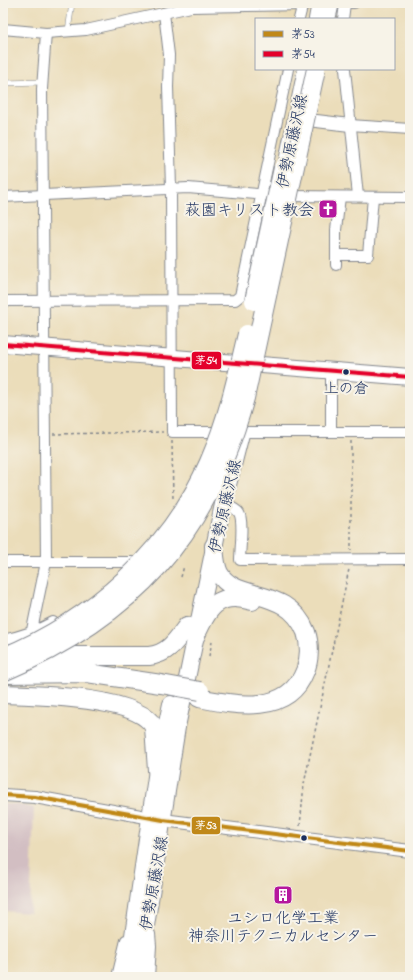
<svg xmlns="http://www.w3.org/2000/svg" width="413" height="980" font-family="'Indie Flower','Klee One',sans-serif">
<rect width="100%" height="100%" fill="#f7f3e8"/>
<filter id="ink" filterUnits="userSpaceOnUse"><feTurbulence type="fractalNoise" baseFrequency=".025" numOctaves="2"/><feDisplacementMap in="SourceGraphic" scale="8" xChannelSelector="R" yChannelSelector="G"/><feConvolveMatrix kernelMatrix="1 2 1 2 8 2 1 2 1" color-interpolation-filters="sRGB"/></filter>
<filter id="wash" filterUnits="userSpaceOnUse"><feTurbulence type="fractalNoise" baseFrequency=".012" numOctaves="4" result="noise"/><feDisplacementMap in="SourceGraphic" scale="16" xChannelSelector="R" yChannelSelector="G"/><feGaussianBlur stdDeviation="0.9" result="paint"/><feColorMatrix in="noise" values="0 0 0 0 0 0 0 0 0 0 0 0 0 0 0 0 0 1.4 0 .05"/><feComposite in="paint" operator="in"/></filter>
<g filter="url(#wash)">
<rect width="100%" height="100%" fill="#ebddba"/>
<polygon fill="#d2bec2" points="3,804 14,804 34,808 30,913 3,911"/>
</g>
<g filter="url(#ink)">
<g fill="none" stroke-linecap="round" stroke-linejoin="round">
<defs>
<g id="service">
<polyline points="68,31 72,3"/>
<polyline points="3,83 43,82"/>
</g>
<g id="minor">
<polyline points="337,3 354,3"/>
<polyline points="164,13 169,55 168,87 171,188 172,432 410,432"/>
<polyline points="299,19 303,3"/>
<polyline points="343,19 345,4"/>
<polyline points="3,29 46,33 86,30 191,7 302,5"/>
<polyline points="345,69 358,196"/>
<polyline points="350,125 410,129"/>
<polyline points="284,196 410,197"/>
<polyline points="3,197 188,188 268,195"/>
<polyline points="336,255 368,255 373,197"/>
<polyline points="336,265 336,230 340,197"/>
<polyline points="3,301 235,300 240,296 288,69"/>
<polyline points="331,371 331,432"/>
<path d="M 223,504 C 228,506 236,508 239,513 C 244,521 240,550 240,560 L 410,559"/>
<polyline points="3,562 133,562"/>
<polyline points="32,630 46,562 42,89 46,33"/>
<path d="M 3,640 C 21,636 37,631 53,622"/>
<polyline points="117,977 126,940"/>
<polyline points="149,977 151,946 150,934"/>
</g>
<g id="tertiary">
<polyline points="308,120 350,125"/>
<polyline points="3,795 35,797 163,820 410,851"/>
</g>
<g id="primary">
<polyline points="317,19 320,3"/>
<polyline points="283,181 306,69"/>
<polyline points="3,344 410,377"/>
<polyline points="127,977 157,770 171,704"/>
<polyline points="138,977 177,727 223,504 241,434"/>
</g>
<g id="motorway">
<polyline points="326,19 330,3"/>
<path d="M 195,637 C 208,609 217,590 252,601"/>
<path d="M 33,661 L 58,656 L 149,656 C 168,654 176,641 187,626"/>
<polyline points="3,674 87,673 161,684"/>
<path d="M 3,694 C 35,695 138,696 154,727 L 157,770"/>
<path d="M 199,698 C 235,705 288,716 305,671 C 310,659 310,644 306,632 C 287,585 235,603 219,573 C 215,565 215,555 214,546"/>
</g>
</defs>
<use href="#service" stroke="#83868c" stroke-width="6"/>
<use href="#minor" stroke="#83868c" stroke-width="12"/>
<use href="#tertiary" stroke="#83868c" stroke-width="14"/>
<use href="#primary" stroke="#83868c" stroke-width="18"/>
<use href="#motorway" stroke="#83868c" stroke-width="20"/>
<g stroke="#83868c" stroke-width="1.5" stroke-dasharray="3 3" stroke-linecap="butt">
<polyline points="53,434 163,432"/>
<polyline points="172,441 173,501"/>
<polyline points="351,441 351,550"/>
<polyline points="181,577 184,566"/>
<polyline points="209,656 212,642"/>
<polyline points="300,826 304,784 349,569"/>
</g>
<use href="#service" stroke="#fff" stroke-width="5"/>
<use href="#minor" stroke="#fff" stroke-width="10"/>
<use href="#tertiary" stroke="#fff" stroke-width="12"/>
<use href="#primary" stroke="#fff" stroke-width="16"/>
<use href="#motorway" stroke="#fff" stroke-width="18"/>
<defs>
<g id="motorway-bridge">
<polyline points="254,301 283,168"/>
<path d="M 3,657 C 93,620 170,551 209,462 C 227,421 237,377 247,334"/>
<path d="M 3,672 C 133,617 208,535 245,398 L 316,69"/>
<polyline points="161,684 200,691"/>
</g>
</defs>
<use href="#motorway-bridge" stroke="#83868c" stroke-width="20" stroke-linecap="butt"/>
<use href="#motorway-bridge" stroke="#fff" stroke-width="18"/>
<defs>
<polyline id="bus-1" points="3,795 35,797 163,820 410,851"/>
<polyline id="bus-2" points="3,344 410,377"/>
</defs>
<use href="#bus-1" stroke="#f7f3e8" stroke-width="7"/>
<use href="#bus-2" stroke="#f7f3e8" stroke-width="7"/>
<use href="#bus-1" stroke="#c08818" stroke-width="4"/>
<use href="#bus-2" stroke="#e4002b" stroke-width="4"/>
</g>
</g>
<defs>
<symbol id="church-square" viewBox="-11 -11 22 22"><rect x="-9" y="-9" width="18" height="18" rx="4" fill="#b5179e" stroke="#f7f3e8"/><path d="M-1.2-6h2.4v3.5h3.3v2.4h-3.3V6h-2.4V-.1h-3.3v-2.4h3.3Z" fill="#fff"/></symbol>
<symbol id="building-square" viewBox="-11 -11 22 22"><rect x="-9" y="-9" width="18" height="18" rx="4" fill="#b5179e" stroke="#f7f3e8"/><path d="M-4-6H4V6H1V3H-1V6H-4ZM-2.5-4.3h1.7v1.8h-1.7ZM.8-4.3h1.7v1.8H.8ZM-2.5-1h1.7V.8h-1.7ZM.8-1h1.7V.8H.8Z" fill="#fff"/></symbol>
</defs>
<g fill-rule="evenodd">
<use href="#church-square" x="317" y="198" width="22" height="22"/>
<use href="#building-square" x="272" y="884" width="22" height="22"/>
</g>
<g fill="#1b2f5e" stroke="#f7f3e8" stroke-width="1.5">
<circle cx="346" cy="372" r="3.5"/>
<circle cx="304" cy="838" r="3.5"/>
</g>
<g text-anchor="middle" stroke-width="4" stroke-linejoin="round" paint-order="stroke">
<g font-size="15" fill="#1b2f5e" stroke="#f7f3e8">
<text x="346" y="393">上の倉</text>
</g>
<g font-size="16" fill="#1b2f5e" stroke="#f7f3e8">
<text transform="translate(291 141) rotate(-78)" y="6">伊勢原藤沢線</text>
<text transform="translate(224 506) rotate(-77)" y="6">伊勢原藤沢線</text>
<text transform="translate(153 883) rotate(-80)" y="6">伊勢原藤沢線</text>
</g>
<g font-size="16" fill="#1b2f5e" stroke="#f7f3e8" text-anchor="end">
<text x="314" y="215">萩園キリスト教会</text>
<text x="283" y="923" text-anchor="middle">ユシロ化学工業<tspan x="283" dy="18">神奈川テクニカルセンター</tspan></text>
</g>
</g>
<g stroke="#f7f3e8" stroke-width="1.5">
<rect x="191" y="351" width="31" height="19" rx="4" fill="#e4002b"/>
<rect x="191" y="816" width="30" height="19" rx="4" fill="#c08818"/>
</g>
<g font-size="11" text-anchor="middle" font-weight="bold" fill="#fff">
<text x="206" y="364">茅54</text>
<text x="206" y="829">茅53</text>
</g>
<rect width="413" height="980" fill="none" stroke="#f7f3e8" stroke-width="16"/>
<rect x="255" y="18" width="140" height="52" fill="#f7f3e8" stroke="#9fa5b1"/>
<rect x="263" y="31" width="20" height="6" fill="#c08818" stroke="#9fa5b1"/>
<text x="291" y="38" font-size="12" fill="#1b2f5e">茅53</text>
<rect x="263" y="51" width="20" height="6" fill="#e4002b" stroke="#9fa5b1"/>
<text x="291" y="58" font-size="12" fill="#1b2f5e">茅54</text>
</svg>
